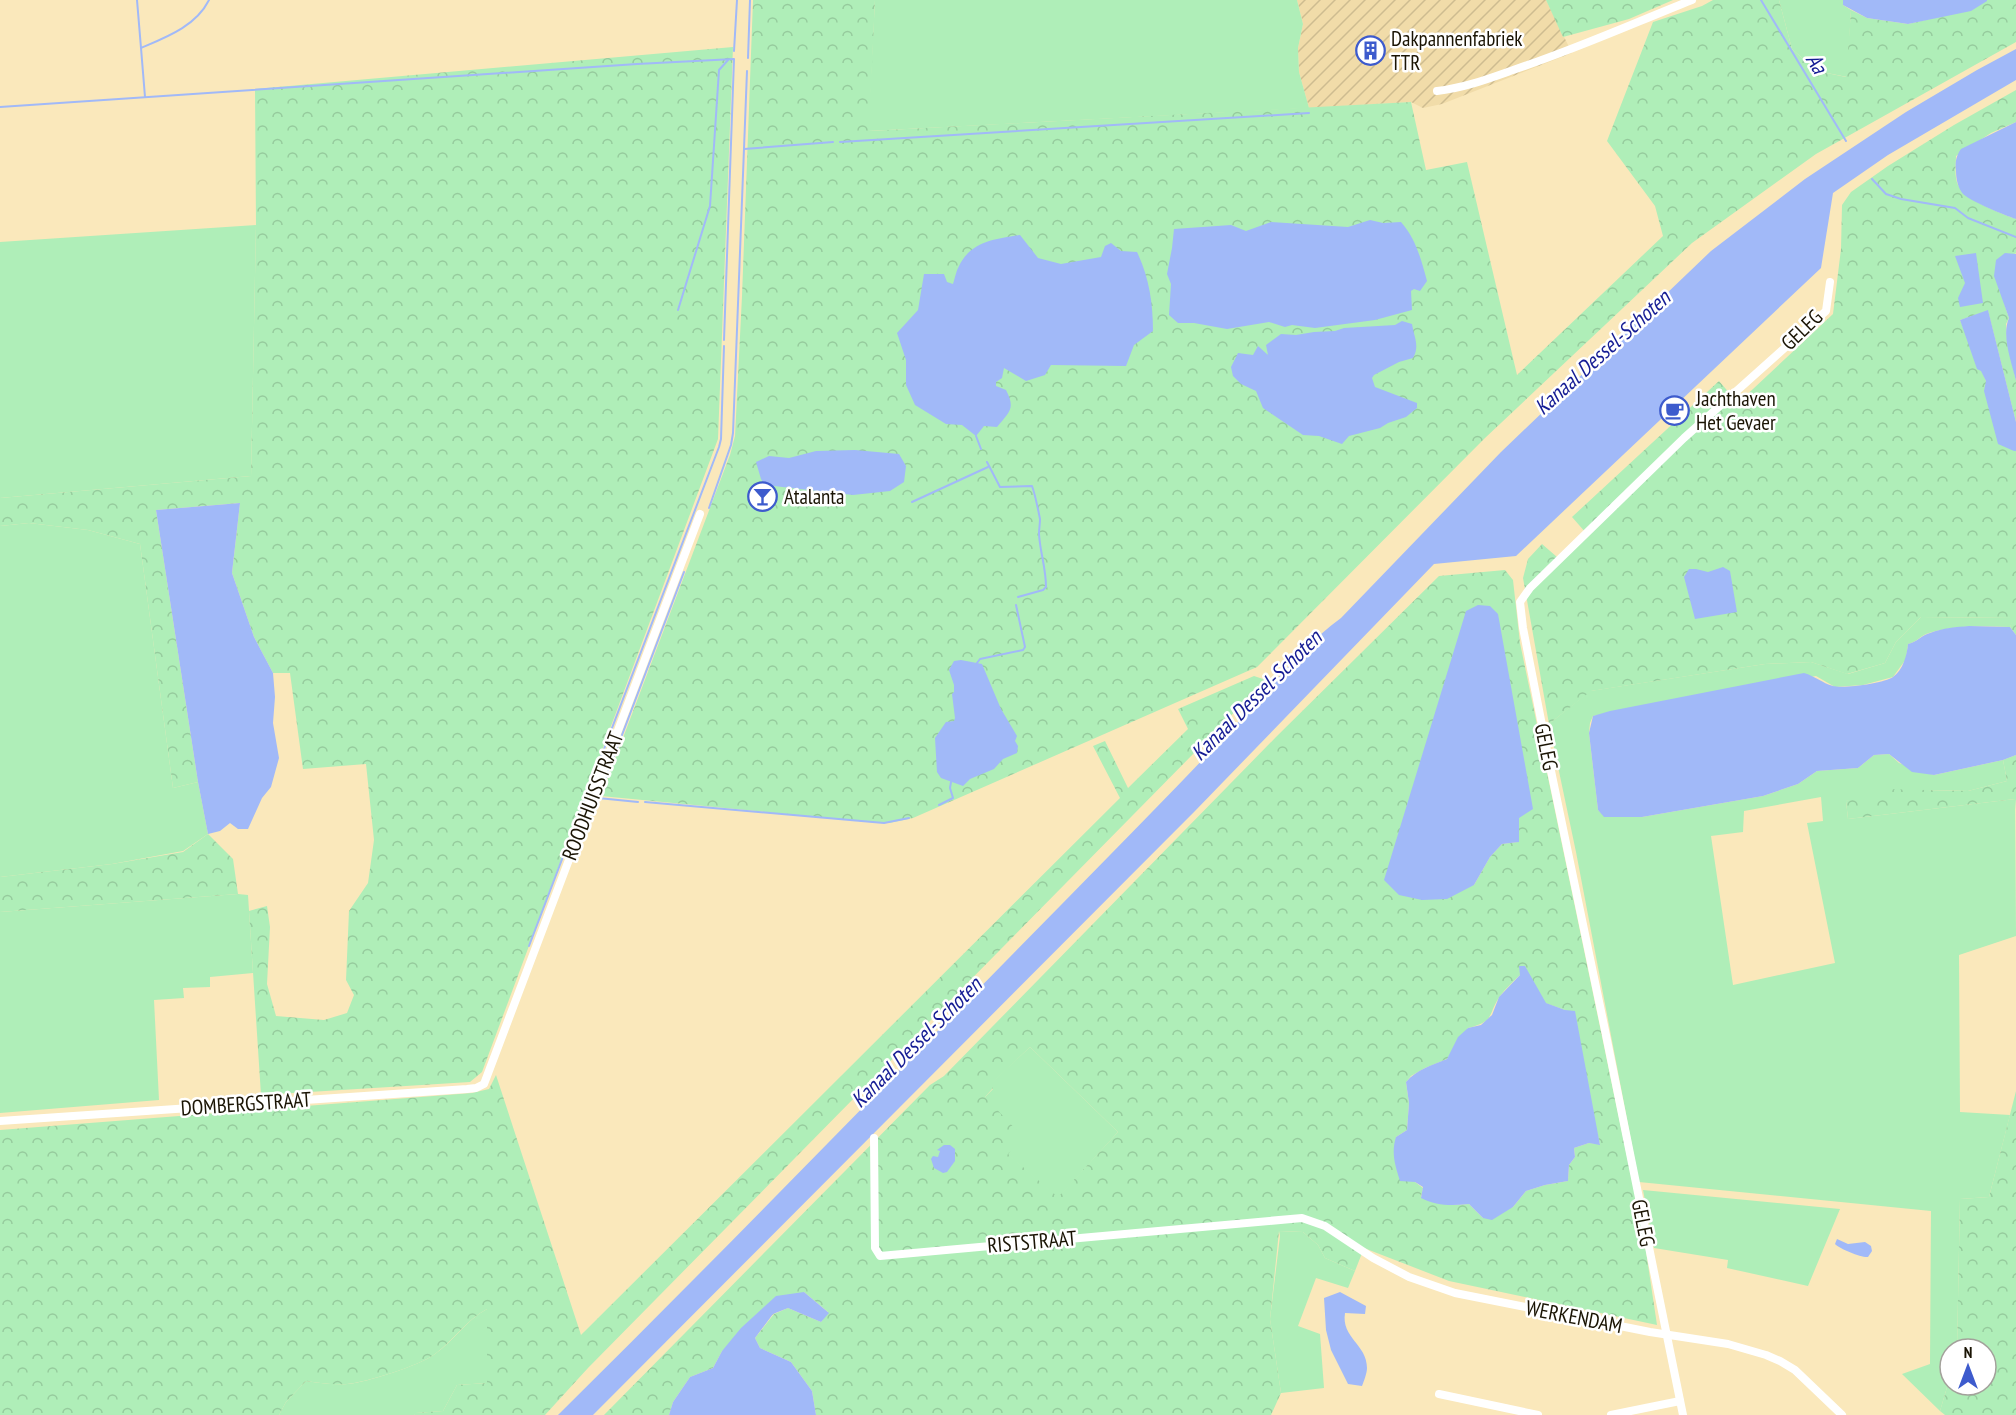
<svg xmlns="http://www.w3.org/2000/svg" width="2016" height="1415" font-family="'PT Sans Narrow',sans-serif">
<defs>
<pattern id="industrial-furrows" width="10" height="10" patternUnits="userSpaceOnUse" patternTransform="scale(1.5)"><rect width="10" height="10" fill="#f1dca9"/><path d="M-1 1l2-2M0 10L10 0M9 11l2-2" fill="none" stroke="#cebc90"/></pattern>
<pattern id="forest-crowns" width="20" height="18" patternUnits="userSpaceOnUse" patternTransform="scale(1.5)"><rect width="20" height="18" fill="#afeeb8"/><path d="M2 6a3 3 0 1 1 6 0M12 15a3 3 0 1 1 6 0" fill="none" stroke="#96cb9d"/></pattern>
</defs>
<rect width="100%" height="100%" fill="#fae8bb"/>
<polygon fill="url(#industrial-furrows)" points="1297,0 1546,0 1572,53 1442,104 1423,108 1411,102 1309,108 1299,72 1298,48 1303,24"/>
<g fill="#afeeb8" fill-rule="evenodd">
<polygon points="875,0 1297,0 1303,24 1298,48 1299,72 1309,108 868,131"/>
<polygon points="1779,0 1843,0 1843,5 1851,10 1847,77 1817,71 1792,49"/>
<polygon points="256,225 251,476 0,498 0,242"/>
<polygon points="29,523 88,530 140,544 173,788 198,782 208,834 183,851 112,864 0,877 0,526"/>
<path d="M 1921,617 L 2014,618 L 2010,627 C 1982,626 1956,625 1929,633 C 1921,635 1917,642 1908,644 L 1906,659 L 1893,677 L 1863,685 L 1835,687 L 1816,676 L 1593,716 L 1590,723 L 1589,733 L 1598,810 L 1605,817 L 1642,817 L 1763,796 L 1798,784 L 1817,771 L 1858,768 L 1874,755 L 1889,754 L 1899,763 L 1934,775 L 2003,760 L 2007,781 L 1968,791 L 1931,790 L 1846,801 L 1848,819 L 2015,799 L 2016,936 L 1959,955 L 1960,1112 L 2010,1115 L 1989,1197 L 1960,1199 L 1957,1349 L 1950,1349 L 1950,1377 L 1940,1411 L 1902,1374 L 1930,1364 L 1931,1211 L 1639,1182 L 1576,852 L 1549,724 L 1590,691 L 1765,664 L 1811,662 L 1848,674 L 1885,663 L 1896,642 ZM 1821,797 L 1823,821 L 1807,823 L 1835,963 L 1733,985 L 1711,836 L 1743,832 L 1744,811 Z"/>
<polygon points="238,894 248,895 253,973 210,977 210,987 183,988 184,998 154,1000 159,1100 0,1113 0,912"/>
<polygon points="1030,1047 1118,1132 1058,1198 1007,1154 985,1097 993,1089 989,1085"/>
<polygon points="1643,1190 1840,1209 1808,1286 1727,1268 1728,1260 1654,1248"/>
<polygon points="1279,1231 1303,1232 1318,1245 1325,1258 1355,1271 1348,1288 1316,1278 1298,1326 1320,1334 1324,1388 1281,1393 1270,1319 1280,1236"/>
<path d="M 487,1309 L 487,1383 L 457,1385 L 443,1411 L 416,1413 L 414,1415 L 279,1415 L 286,1402 L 306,1381 C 320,1383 333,1385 348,1384 C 367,1382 419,1366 435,1354 C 455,1340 466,1320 487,1309 Z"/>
</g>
<g fill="url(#forest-crowns)" fill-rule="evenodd">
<polygon points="753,0 875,0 869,131 1411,102 1426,170 1467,162 1517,375 1663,236 1655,206 1607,141 1653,22 1702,6 1713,0 1779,0 1792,49 1817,71 1846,77 1851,10 1867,18 1908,24 1938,17 1987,0 2016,0 2016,42 1816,154 1692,243 1485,438 1257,667 913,818 889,823 879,823 601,796 730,455 735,436 742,296"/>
<polygon points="1546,0 1673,0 1629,19 1563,37"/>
<polygon points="733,47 718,439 482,1072 470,1082 261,1095 249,911 267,906 270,927 267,984 276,1016 324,1020 347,1013 354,995 346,980 349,911 368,883 374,840 366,764 303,769 290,673 273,673 254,637 232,573 240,503 156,510 198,782 173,788 140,544 88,530 29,523 0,526 0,498 251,476 256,225 255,89"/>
<path d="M 2016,90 L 2016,122 L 1991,133 L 1956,156 C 1956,165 1954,176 1958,185 C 1965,200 2000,213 2016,219 L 2016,254 L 2015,253 L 2004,303 L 2009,318 L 2006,324 L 2007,340 L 2016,381 L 2016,422 L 1988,311 L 1960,320 L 1986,381 L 2007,447 L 2016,451 L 2016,635 L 2010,627 L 2013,618 L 1921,617 L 1896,642 L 1885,663 L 1847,674 L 1811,662 L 1765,664 L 1591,691 L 1549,724 L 1523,578 L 1528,559 L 1542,544 L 1557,557 L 1586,533 L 1572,517 L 1719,381 L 1738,403 L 1833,314 L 1841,249 L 1842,205 L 1851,192 L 1888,166 L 1954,125 Z"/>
<path d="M 1505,570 L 1513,580 L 1520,643 L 1644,1238 L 1657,1325 L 1449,1281 L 1364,1248 L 1355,1271 L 1325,1258 L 1318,1245 L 1303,1232 L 1279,1231 L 1270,1319 L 1281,1393 L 1271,1415 L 816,1415 L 812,1391 L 791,1362 L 760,1348 L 755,1338 L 774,1314 L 788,1308 L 821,1322 L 828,1312 L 804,1292 L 722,1351 L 713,1368 L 690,1377 L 673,1402 L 669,1415 L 604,1415 L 930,1085 L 944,1076 L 1276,737 L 1439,576 ZM 1519,818 L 1518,842 L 1502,844 L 1490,857 L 1474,885 L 1399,895 ZM 1520,975 L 1545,1003 L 1565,1010 L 1600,1144 L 1589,1143 L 1574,1148 L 1575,1157 L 1569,1165 L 1568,1181 L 1545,1185 L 1526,1191 L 1513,1207 L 1483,1218 L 1469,1204 L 1455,1205 L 1421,1197 L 1423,1188 L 1415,1182 L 1396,1137 L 1407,1130 L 1409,1103 L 1406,1082 L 1411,1076 L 1425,1068 L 1447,1059 L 1468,1028 C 1496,1021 1487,1015 1500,996 C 1506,988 1513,982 1520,975 ZM 1030,1047 L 1118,1132 L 1058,1197 L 1008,1154 L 1023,1137 L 985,1097 L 993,1088 L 990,1085 Z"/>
<path d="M 1254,676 L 1266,680 L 588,1368 L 545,1415 L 414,1415 L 415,1413 L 443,1411 L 457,1385 L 487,1383 L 487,1309 C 466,1320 454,1340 435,1354 C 419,1366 367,1382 347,1384 C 333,1385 320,1383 306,1381 L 286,1402 L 279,1415 L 0,1415 L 0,1130 L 472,1093 L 489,1089 L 496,1075 L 581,1335 L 1120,798 L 1093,746 L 1105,741 L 1128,788 L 1188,729 L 1178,709 Z"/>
<polygon points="2016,755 2016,810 2015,799 1848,819 1846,801 1884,789 1968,791 2007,781 2003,760"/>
<polygon points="208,834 233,859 238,894 0,912 0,877 112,864 183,852"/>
<polygon points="2016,1091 2016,1415 1945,1415 1940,1411 1950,1377 1950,1385 1986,1385 1986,1349 1957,1349 1960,1199 1989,1197"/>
</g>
<g fill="#a1b9f8">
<polygon points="1843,0 1987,0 1987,1 1971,11 1908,24 1867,18 1843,5"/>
<path d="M 2016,49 L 2016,80 L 1888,155 L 1833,193 L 1821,268 L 1516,556 L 1434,564 L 1195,811 L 593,1415 L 558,1415 C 744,1231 926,1042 1110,855 C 1154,810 1199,764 1242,718 C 1274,684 1303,646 1341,618 L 1501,452 L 1711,251 L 1805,179 L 1906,112 L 1977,70 Z"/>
<path d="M 2016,122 L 2016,219 C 2004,215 1972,202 1963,194 C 1958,188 1956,179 1956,171 C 1955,162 1956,156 1961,149 Z"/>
<path d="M 1370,220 L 1383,223 L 1401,222 C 1416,239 1421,259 1427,281 L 1420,291 L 1414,289 L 1411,291 L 1412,310 L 1375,320 L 1315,328 L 1292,325 L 1285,327 L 1269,322 L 1227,329 L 1194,323 L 1178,323 L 1169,315 L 1171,284 L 1167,274 L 1172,248 L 1174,229 L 1231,225 L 1246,231 L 1271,222 L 1348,227 Z"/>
<path d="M 1020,235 L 1038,258 L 1061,264 L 1101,257 L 1105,246 L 1111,243 L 1121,251 L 1137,252 C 1149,277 1153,303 1153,331 L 1134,345 L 1126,366 L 1051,365 L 1045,375 L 1026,381 L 1004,368 L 1002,378 L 996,382 L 996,386 L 1006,390 C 1016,409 1009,412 997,427 L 984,426 L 976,436 L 962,425 L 946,424 L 915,405 L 906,385 L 906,360 L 897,333 L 918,310 L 924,274 L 944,274 L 947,282 L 953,284 C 955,278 956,271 959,266 C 971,241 996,239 1020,235 Z"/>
<polygon points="1976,253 1983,303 1960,307 1958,298 1965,283 1955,256"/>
<path d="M 2005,253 L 2016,254 L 2016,381 C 2012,363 2001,336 2009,318 L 1994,276 L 1996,260 Z"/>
<polygon points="1988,310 2016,422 2016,451 2014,451 1998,444 1984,391 1986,381 1981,371 1977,369 1960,320"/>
<path d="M 1402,321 L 1412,324 C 1414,337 1420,346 1413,358 L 1399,362 L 1374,375 L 1372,378 L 1375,387 L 1417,403 L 1417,408 L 1406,417 L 1388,423 L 1380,428 L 1349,436 L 1342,444 L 1319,436 L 1303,435 L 1263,408 L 1256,391 L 1241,384 L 1233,376 L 1231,367 L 1238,353 L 1253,355 L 1258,346 L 1268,355 L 1266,345 L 1281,334 L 1296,335 L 1314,332 L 1335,331 L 1344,328 L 1395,325 Z"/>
<polygon points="855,450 899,454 906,466 904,482 890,491 853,495 765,485 761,479 756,462 769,456 789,458 816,451"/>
<polygon points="240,503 232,573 254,637 273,673 275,697 273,723 279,758 271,787 262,798 248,829 238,829 230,823 220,831 208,834 198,782 156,510"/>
<polygon points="1723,567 1730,571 1737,612 1695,619 1684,577 1689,569 1696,569 1708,572"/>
<polygon points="1478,605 1490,606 1498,614 1533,809 1519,818 1519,842 1502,844 1490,857 1474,885 1447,899 1422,900 1399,895 1384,880 1466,611"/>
<path d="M 1969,626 L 2010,627 L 2016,635 L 2016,755 L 2003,760 L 1934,775 L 1912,772 L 1889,754 L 1874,755 L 1858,768 L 1817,771 L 1798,784 L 1763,796 L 1642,817 L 1604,817 L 1598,810 L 1589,733 L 1593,716 L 1610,711 L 1804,673 C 1815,676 1822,683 1833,686 C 1843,689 1885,683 1893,677 C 1903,670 1907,655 1908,644 C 1917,642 1922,635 1930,633 C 1943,628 1956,627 1969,626 Z"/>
<polygon points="961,660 982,664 1001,709 1017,736 1015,741 1018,746 1017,753 1003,759 994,769 970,779 963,786 941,778 937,772 935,738 946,722 954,721 955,718 952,694 954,692 954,685 949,670 954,661"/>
<path d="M 1519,966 L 1525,966 L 1546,1003 L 1565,1010 L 1575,1011 L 1600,1145 L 1589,1143 L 1574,1148 L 1575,1157 L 1569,1165 L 1568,1181 L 1545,1185 L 1526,1191 L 1513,1207 L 1492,1220 L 1483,1218 L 1469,1204 C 1452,1206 1436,1206 1421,1198 L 1423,1187 L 1415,1182 L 1400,1181 C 1395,1165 1391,1153 1396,1137 L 1407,1130 L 1409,1103 L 1406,1082 C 1416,1070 1432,1065 1447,1059 L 1458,1037 L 1468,1028 L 1481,1025 L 1492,1015 L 1499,997 L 1520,975 Z"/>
<polygon points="944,1145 950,1145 955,1149 955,1161 947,1172 943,1173 934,1168 931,1159 933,1156 938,1157 940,1151 937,1150"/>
<path d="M 1837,1239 L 1848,1244 L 1865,1242 L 1871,1246 L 1872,1251 L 1868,1257 C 1862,1258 1840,1249 1835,1244 Z"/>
<polygon points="804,1292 829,1313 821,1322 788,1308 773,1314 755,1338 760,1348 791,1362 812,1391 816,1415 669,1415 673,1402 690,1377 713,1368 722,1351 741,1328 776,1296"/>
<path d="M 1340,1292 L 1366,1306 L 1365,1314 L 1345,1313 C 1341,1338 1367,1344 1367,1368 C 1367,1373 1364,1381 1362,1386 L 1348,1384 L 1331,1350 L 1326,1330 L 1324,1298 Z"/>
</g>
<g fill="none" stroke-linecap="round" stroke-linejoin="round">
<g stroke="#a1b9f8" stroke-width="2">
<polyline points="137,0 141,48"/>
<polyline points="1761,0 1846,141"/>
<polyline points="734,51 737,0"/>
<polyline points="748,58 750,0"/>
<path d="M 145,97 L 141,48 C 167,37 196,26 209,0"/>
<polyline points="0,107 637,64 734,59 724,340"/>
<polyline points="840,142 1309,113"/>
<polyline points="744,149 833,142"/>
<polyline points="1872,179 1886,194 1901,199 1955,208 1968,218 2016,237"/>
<polyline points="678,310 710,206 719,70 728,60"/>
<polyline points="976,436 981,449"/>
<path d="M 987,462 L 1000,487 L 1032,486 C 1034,491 1039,514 1040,519 C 1040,524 1039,529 1039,534 C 1040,552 1046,568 1046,587 L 1043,590 L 1018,597"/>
<polyline points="912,502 988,467"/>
<polyline points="709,508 731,445 733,433 747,71"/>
<polyline points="977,663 980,659 1023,650 1025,647 1016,605"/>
<polyline points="638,802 598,798 684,572"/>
<polyline points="645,802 884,823 909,818"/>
<polyline points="939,805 953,798 950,788 951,782"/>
<polyline points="529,946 719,447 721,439 724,346"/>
</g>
<g stroke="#fff" stroke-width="8">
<path d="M 1437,91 C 1465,88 1490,78 1516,69 C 1576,49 1634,23 1692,0"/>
<polyline points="0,1121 467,1089 476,1088 484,1084 700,514"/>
<polyline points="874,1138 875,1248 880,1256 1302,1218 1325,1226 1373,1258 1409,1277 1455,1293 1650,1332 1728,1344 1766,1355 1780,1361 1795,1370 1842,1415"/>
<polyline points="1439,1394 1538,1415"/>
<polyline points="1611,1415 1680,1401"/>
<polyline points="1683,1415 1606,1035 1550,766 1523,628 1520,602 1530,588 1684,438 1826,311 1830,282"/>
</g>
</g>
<defs>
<symbol id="building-ring" viewBox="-11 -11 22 22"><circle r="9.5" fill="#fff" stroke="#3d5bcd" stroke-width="1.5"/><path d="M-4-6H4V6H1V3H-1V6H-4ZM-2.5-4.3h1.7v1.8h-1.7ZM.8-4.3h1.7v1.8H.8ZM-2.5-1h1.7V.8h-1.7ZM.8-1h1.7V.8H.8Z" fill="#3d5bcd"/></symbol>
<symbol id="cafe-ring" viewBox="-11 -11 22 22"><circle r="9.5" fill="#fff" stroke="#3d5bcd" stroke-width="1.5"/><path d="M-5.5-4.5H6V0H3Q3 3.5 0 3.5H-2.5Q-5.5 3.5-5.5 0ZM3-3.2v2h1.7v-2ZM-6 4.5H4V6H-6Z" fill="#3d5bcd"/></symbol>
<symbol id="bar-ring" viewBox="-11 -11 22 22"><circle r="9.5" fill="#fff" stroke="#3d5bcd" stroke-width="1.5"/><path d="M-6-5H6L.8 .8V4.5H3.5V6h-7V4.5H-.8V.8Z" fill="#3d5bcd"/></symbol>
</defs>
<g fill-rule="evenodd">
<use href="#building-ring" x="1354" y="34" width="33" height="33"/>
<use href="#cafe-ring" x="1658" y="394" width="33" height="33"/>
<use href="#bar-ring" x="746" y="480" width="33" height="33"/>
</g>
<g text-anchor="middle" stroke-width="5" stroke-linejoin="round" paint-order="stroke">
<g font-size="21" fill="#1a1404" stroke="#fff" text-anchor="start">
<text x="1391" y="46">Dakpannenfabriek<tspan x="1391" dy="24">TTR</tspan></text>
<text x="1696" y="406">Jachthaven<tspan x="1696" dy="24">Het Gevaer</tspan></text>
<text x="784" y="504">Atalanta</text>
</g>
<g font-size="21" fill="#1a1404" stroke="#fff">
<text transform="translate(1802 330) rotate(-44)" y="7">GELEG</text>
<text transform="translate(1546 747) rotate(79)" y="7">GELEG</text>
<text transform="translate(593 796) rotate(-69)" y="7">ROODHUISSTRAAT</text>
<text transform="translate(246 1104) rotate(-4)" y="7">DOMBERGSTRAAT</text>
<text transform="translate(1643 1223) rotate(79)" y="7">GELEG</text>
<text transform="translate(1032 1242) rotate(-5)" y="7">RISTSTRAAT</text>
<text transform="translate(1574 1317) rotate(11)" y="7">WERKENDAM</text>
</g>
<g font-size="22" font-style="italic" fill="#151c94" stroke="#fff">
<text transform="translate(1817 63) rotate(59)" y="8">Aa</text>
<text transform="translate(1602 352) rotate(-42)" y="8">Kanaal Dessel-Schoten</text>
<text transform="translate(1256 695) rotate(-45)" y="8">Kanaal Dessel-Schoten</text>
<text transform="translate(916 1042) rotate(-45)" y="8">Kanaal Dessel-Schoten</text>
</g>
</g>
<g transform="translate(1968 1367)"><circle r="28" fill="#ffffff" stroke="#a3a19b" stroke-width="1.5"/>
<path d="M0-4.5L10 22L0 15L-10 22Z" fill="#3d5bcd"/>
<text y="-9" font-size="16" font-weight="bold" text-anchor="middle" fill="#1a1404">N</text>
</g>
</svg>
